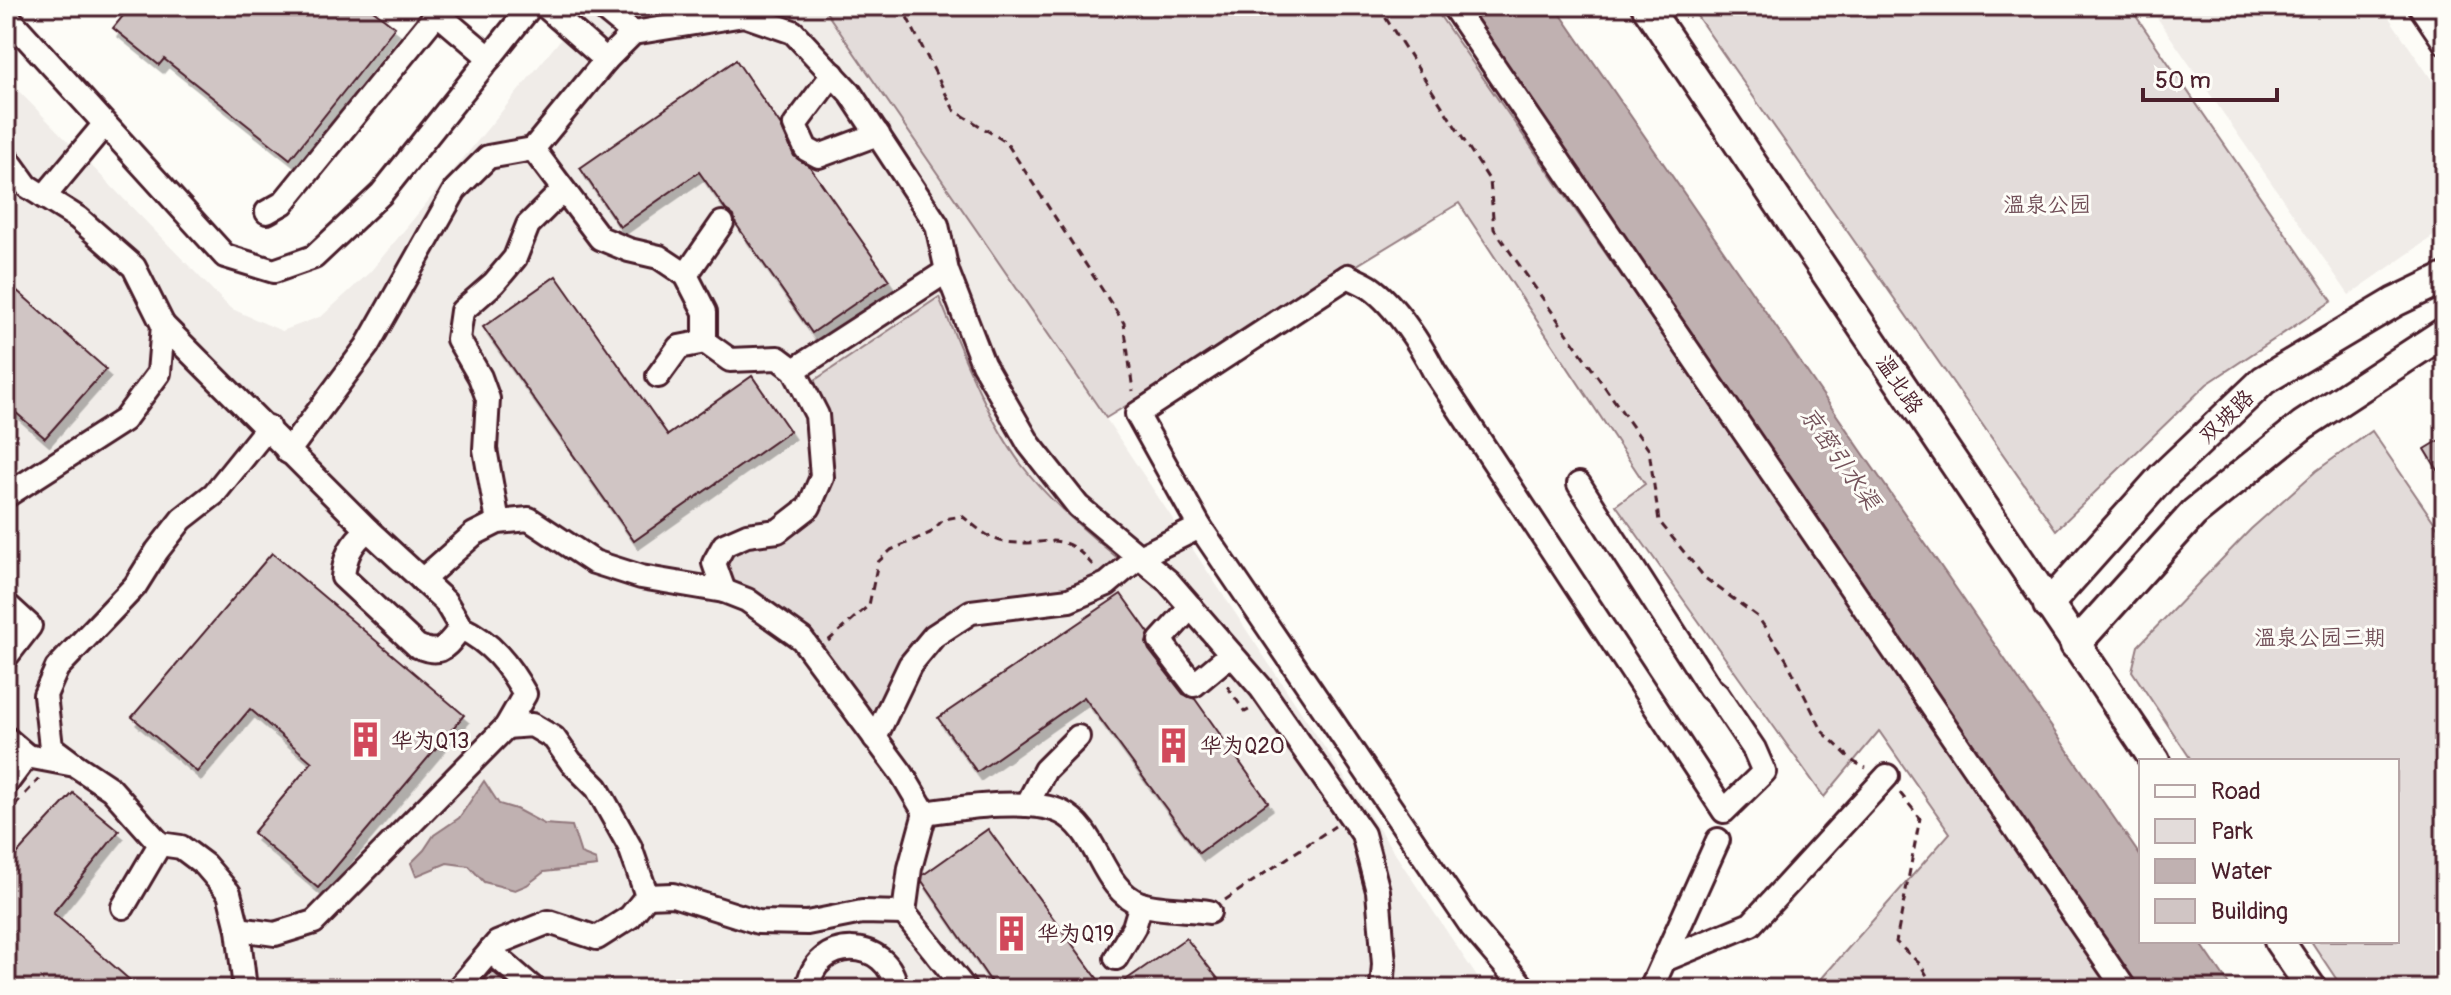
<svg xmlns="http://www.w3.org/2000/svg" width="2451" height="995" font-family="Pangolin,'LXGW WenKai TC',sans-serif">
<defs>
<filter id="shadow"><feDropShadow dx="4.5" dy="8" stdDeviation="0" flood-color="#0004"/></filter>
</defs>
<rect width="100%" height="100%" fill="#fdfcf7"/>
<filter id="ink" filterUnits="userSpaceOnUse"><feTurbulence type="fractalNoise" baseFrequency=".0125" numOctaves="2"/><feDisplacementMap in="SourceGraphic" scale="16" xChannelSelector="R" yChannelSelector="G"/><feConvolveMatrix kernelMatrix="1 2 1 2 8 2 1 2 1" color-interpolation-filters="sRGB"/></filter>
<g filter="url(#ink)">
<g fill="#f0ece8">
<polygon points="588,6 824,6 1093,399 1485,989 6,989 6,78 230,308 282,331 322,316 370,272"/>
<polygon points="2149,6 2381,6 2445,99 2445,228 2349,295"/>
</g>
<g fill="#e3dcda" stroke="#967e82" stroke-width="2">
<polygon points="822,6 1433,6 1909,688 2110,989 1815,989 1814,987 1950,833 1879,731 1824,797 1616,505 1645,484 1459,203 1106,418"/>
<polygon points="1690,6 2129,6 2332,301 2207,384 2056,530"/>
<path d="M 939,297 C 961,350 987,418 1021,464 C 1051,504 1091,535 1128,567 L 1107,584 L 1012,608 L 934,636 L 875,738 L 802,639 L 724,591 L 724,545 L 778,531 L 822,477 L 815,380 Z"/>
<polygon points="2372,431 2445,538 2445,989 2343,989 2311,941 2397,941 2397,761 2192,761 2132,671 2138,646 2251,529 2316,471"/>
</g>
<g fill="#c0b1b1" stroke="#91777b" stroke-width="2">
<polygon points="1459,6 1555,6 2141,857 2141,941 2199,941 2232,989 2131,989"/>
<polygon points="484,781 499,804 516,809 544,824 572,826 581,854 596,860 597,866 544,872 527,885 515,890 484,882 469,866 447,863 416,876 411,863 424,850 434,835 459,818"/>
</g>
<g fill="#d0c5c4" stroke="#4a1f2b" stroke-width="2" filter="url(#shadow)">
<polygon points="131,6 368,6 395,27 290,159 164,59 159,65 113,28"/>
<polygon points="736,60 781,126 794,156 810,167 889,280 812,333 736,224 734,216 726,210 699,172 620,227 580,168"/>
<polygon points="556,276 668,435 752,376 790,431 634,541 483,327"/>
<polygon points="6,281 106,369 45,438 6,404"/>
<polygon points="2445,437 2445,482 2425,449"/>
<polygon points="272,553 464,715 318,888 253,833 312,762 250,709 197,772 132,717"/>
<polygon points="1121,594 1149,633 1146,643 1149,650 1183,694 1195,699 1268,802 1199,853 1084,697 977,772 938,718"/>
<polygon points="73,793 119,831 53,913 140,989 6,989 6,866"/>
<polygon points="988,829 1105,989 996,989 922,881 923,875"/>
<polygon points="1186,938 1226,989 1113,989"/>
<polygon points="492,971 513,989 476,989"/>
</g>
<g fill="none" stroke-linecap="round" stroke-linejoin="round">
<defs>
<g id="minor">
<polyline points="600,6 633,33"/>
<polyline points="1453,6 2125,989"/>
<polyline points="2420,6 2445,43"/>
<polyline points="437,13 490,58"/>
<polyline points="6,15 225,256 274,271 314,257 381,194 531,6"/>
<polyline points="606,60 633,33 744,15 793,32 850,93 937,225 947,271 983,364 1029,444 1078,506 1169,582 1261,688 1363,834 1378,891 1384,964 1382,989"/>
<polyline points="833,74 795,125 806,149 819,156 878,134"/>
<polyline points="533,149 600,238 629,250 659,257 686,275 705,312 705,342 730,360 778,358 794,370 817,415 822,477 809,507 778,531 747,535 724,545 714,563 724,591"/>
<polyline points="6,157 27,186 78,218 134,267 163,325 159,373 124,420 6,496"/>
<polyline points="44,197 104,125"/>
<polyline points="267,212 283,203 443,6"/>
<polyline points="686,275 722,223"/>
<polyline points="163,325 368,530"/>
<polyline points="794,370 947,271"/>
<polyline points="658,376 679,347 705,342"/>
<polyline points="288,452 367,346 455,190 488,157 533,149 606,60 545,6"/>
<polyline points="498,522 485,449 488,399 480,377 458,339 462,311 494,283 515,258 528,225 563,190"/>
<path d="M 368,530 L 445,601 L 461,628 C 445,647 442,657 417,646 L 343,577 C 345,556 351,543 368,530 Z"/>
<path d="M 422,580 L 474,534 L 498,522 L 529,519 L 594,562 L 641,577 L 724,591 L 747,600 L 802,639 L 902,774 L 925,813 C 960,808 1029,797 1061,812 C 1099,830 1100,889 1141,904 C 1159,910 1190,909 1209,912"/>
<polyline points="6,604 30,626 6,657"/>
<polyline points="1191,607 1160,641 1194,685 1231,654"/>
<polyline points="506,727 532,725 554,738 571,762 597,788 630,847 647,896 673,895 758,922 807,923 862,912 904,913"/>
<polyline points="6,738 27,756 6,784"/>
<polyline points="875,738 910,665 934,636 971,612 1069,600 1107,584 1139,557 1200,527"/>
<polyline points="27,756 75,765 111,789 160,844 123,907"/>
<polyline points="75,765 51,747 45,695 57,668 135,586 157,551 182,519 214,494 268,427"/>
<polyline points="1027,805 1045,770 1078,737"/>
<polyline points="925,813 910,868 904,913 965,989"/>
<polyline points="160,844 181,847 205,865 229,893 238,929 245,989"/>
<path d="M 238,929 L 275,934 L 314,922 L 506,727 L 525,694 C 509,665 491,642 461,628"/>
<polyline points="490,951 534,989"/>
<polyline points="1116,958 1134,927 1141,904"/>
<polyline points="1664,960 1751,924 1887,776"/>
<polyline points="458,989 497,943 549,922 597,938 630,917 647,896"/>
<path d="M 808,989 C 813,935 890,936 896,989"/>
<path d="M 1525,989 L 1472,927 L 1200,527 L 1137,414 L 1348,276 C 1355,280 1364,283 1371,288 C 1395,305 1421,345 1434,371 L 1724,811 L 1764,772 L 1754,749 L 1717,694 L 1710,688 L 1579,484"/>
<polyline points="1651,989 1718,840"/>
</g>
<g id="major">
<polyline points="1646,6 2155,761"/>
<polyline points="2048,605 2162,477 2264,380 2395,302 2445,278"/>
<polyline points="2075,645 2194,513 2303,425 2445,332"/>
<polyline points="2279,941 2312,989"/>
</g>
</defs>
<use href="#minor" stroke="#4a1f2b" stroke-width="28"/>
<use href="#major" stroke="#4a1f2b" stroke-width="34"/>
<g stroke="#4a1f2b" stroke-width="3" stroke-dasharray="8 6" stroke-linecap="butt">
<polyline points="899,6 905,13 954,110 1006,142 1124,323 1133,391"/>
<polyline points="1378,6 1490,181 1494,229 1649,450 1659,521 1705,578 1758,617 1786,659 1823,732 1854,762 1866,768"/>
<path d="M 828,641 L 869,605 L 878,562 L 891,550 L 930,533 L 944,519 L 962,516 C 975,526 988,539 1005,542 C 1049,548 1060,525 1095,568"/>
<polyline points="1227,686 1245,712 1252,708"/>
<polyline points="1900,793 1920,818 1896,942 1920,964 1935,989"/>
<polyline points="25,794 39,779"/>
<polyline points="6,816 20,800"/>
<polyline points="1225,900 1335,826"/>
</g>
<use href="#minor" stroke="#fdfcf7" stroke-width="22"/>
<use href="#major" stroke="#fdfcf7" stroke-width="28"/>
</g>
</g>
<defs>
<symbol id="building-bare" viewBox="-9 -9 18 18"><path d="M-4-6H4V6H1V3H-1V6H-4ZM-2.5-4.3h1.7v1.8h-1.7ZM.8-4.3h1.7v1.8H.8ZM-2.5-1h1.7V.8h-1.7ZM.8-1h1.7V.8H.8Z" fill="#d1495b" stroke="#fdfcf7" stroke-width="2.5" paint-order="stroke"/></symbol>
</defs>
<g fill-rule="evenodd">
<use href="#building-bare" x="340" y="714" width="51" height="51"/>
<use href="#building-bare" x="1148" y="720" width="51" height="51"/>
<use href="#building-bare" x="986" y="908" width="51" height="51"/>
</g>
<g text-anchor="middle" stroke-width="6" stroke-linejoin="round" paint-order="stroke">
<g font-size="22" fill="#704e57" stroke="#fdfcf7">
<text x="2047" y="212">温泉公园</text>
<text x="2320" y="645">温泉公园三期</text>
</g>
<g font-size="22" fill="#4a1f2b" stroke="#fdfcf7">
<text transform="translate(1900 384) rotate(56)" y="8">温北路</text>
<text transform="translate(2226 416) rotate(-44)" y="8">双坡路</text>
</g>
<g font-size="22" fill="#4a1f2b" stroke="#fdfcf7" text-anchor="start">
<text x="391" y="748">华为Q13</text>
<text x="1200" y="753">华为Q20</text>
<text x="1037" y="941">华为Q19</text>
</g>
<g font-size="24" font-style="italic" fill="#73525a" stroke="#fdfcf7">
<text transform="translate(1840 458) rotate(55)" y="8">京密引水渠</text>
</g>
</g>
<rect width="2451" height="995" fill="none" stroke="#fdfcf7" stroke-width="32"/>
<rect x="16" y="16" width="2419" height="963" fill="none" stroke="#4a1f2b" stroke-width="3" filter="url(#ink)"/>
<rect x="2139" y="759" width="260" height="184" fill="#fdfcf7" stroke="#b5a4a5" stroke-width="2"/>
<rect x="2155" y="785" width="40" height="12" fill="#fdfcf7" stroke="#b5a4a5" stroke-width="2"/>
<text x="2211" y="799" font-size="24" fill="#4a1f2b">Road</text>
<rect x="2155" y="819" width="40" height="24" fill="#e3dcda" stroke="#b5a4a5" stroke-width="2"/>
<text x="2211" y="839" font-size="24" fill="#4a1f2b">Park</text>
<rect x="2155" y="859" width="40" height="24" fill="#c0b1b1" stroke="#b5a4a5" stroke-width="2"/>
<text x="2211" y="879" font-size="24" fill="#4a1f2b">Water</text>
<rect x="2155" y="899" width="40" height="24" fill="#d0c5c4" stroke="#b5a4a5" stroke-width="2"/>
<text x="2211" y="919" font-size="24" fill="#4a1f2b">Building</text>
<path d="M2143 88v12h134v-12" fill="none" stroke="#4a1f2b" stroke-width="4"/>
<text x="2155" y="88" font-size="24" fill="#4a1f2b" stroke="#fdfcf7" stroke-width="6" paint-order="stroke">50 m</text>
</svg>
